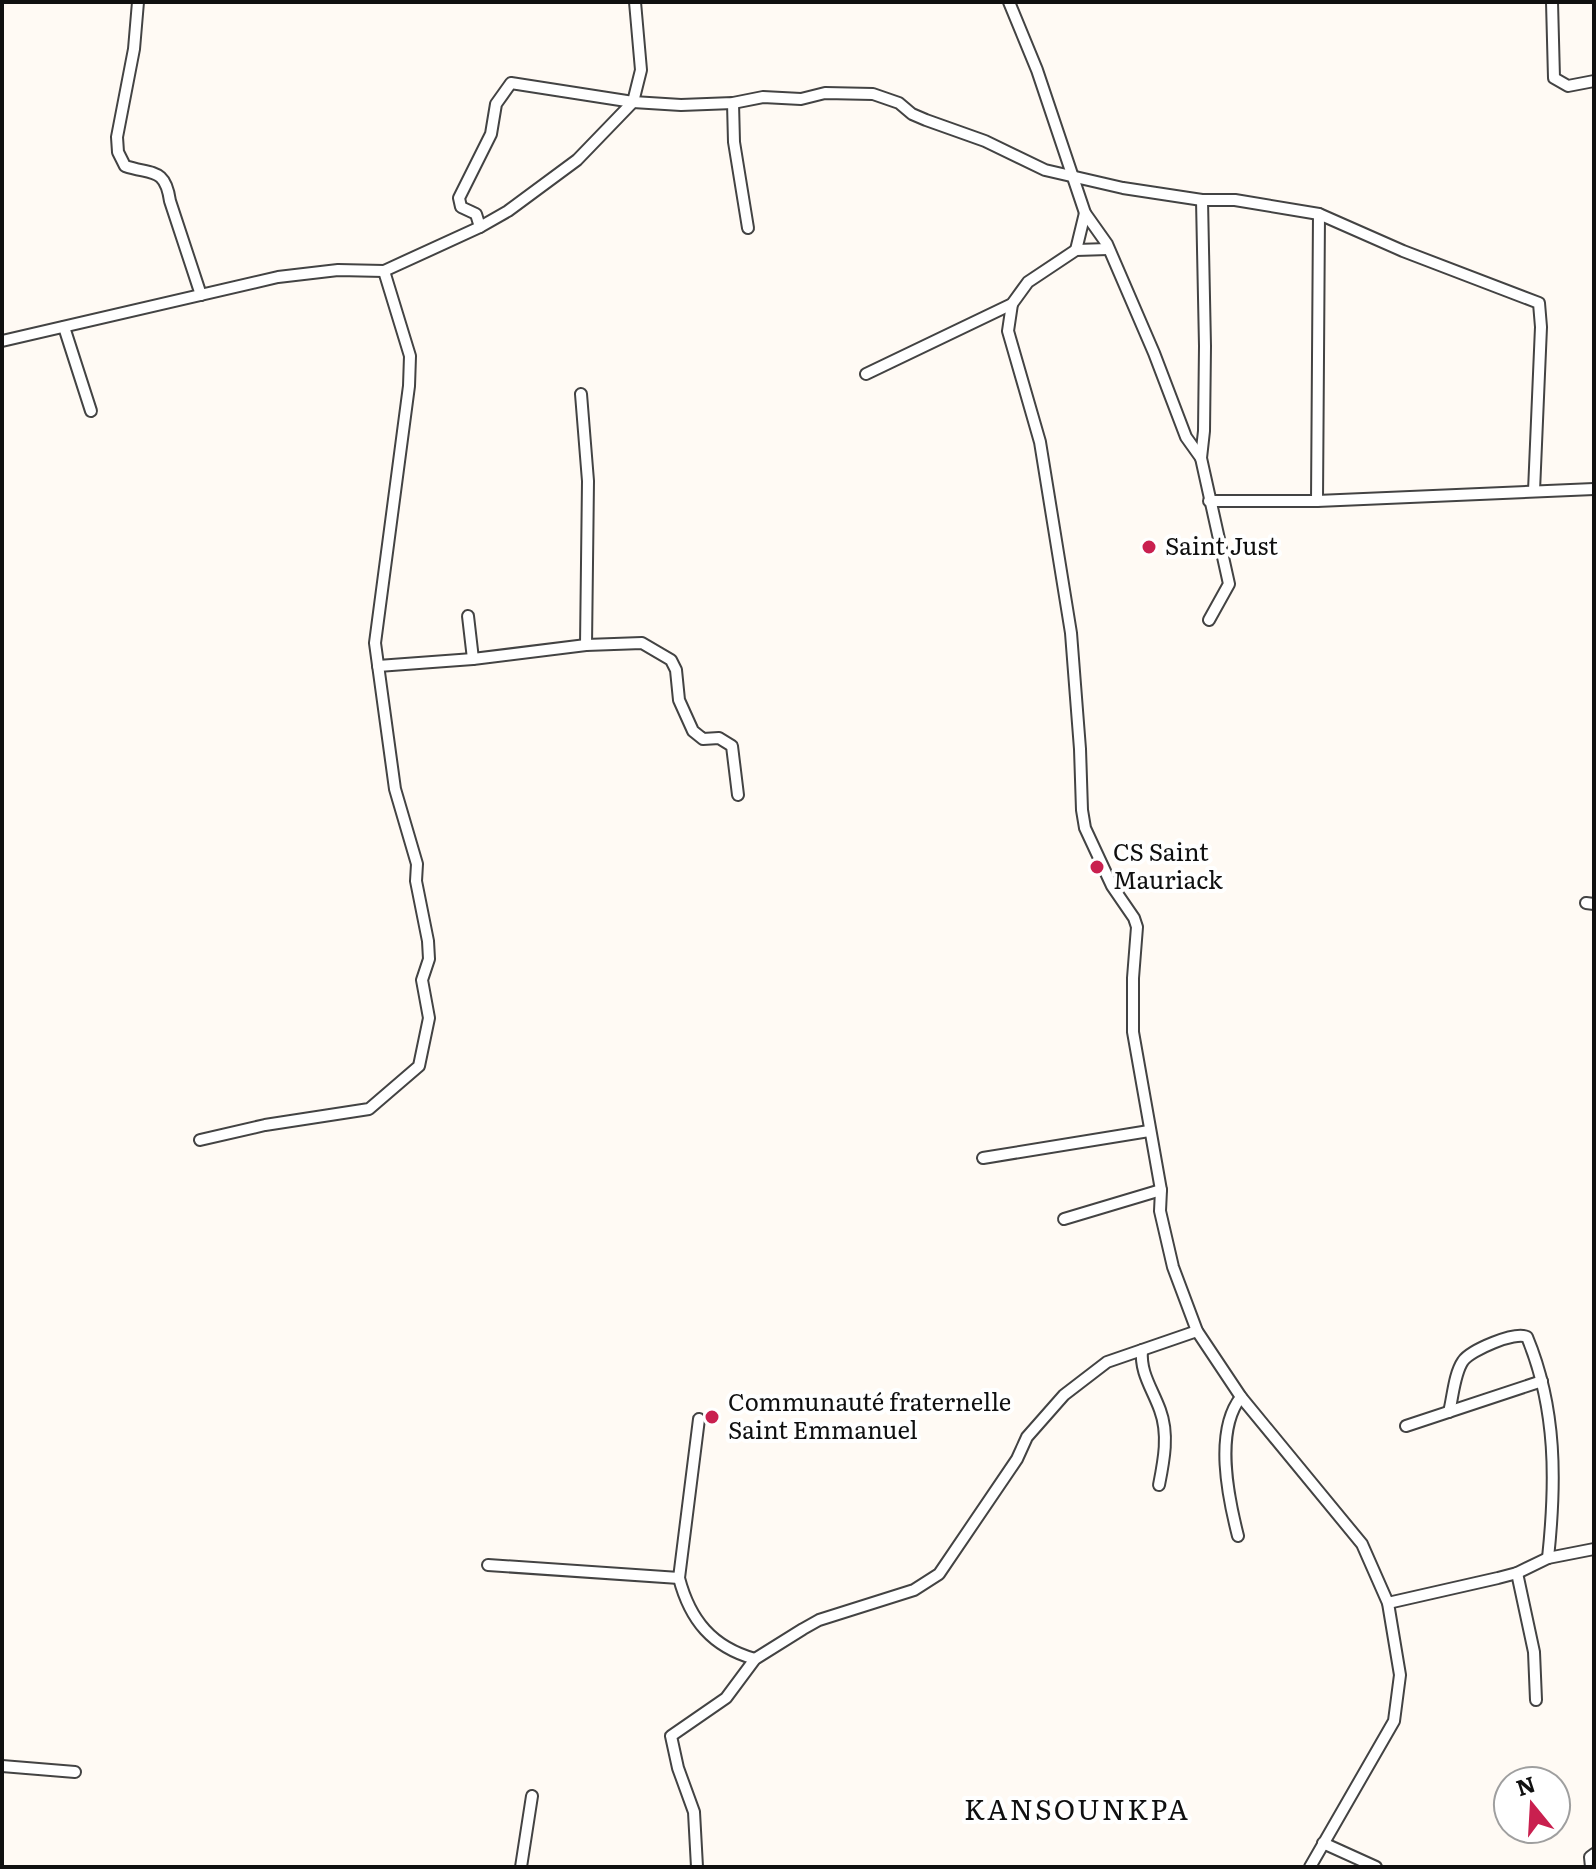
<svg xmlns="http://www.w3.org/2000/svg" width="1596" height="1869" font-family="Literata,serif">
<rect width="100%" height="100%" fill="#fffaf4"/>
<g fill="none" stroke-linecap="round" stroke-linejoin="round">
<defs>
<g id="minor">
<path d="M 138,2 L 134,49 L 117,137 L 118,152 L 125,166 C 152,175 165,167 170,201 L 201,295"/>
<polyline points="1009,2 1037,70 1085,213 1107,244 1154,353 1186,437 1201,458"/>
<polyline points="1552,2 1554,78 1568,86 1594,81"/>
<polyline points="733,103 734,142 748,228"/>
<polyline points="1202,200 1205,346 1204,431 1201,458 1229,584 1209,620"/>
<polyline points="480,227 476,214 461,207 459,198 491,134 496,104 511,83 633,102 681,105 733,103 763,97 801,99 825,93 873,94 899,103 912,114 926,120 985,141 1045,170 1123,188 1202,200 1235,200 1319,214 1403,251 1539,303 1541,327 1534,491"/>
<polyline points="1076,250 1085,213"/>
<polyline points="1012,304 1008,331 1040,442 1071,633 1080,749 1082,810 1085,828 1112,886 1134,918 1137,927 1133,978 1133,1032 1161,1190 1160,1211 1173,1267 1197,1331 1241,1397 1362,1544 1388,1603 1400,1675 1394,1721 1310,1867"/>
<polyline points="64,327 91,411"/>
<polyline points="2,341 278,277 338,270 384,271 480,227 508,211 577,160 633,102 641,70 635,2"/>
<polyline points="866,374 1012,304 1028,282 1076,250 1108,249"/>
<polyline points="581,394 588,481 586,645"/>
<polyline points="1209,501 1317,501 1594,489"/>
<polyline points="1317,501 1319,214"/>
<polyline points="468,616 473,659"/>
<polyline points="378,666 473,659 586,645 642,643 671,660 676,670 679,700 693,731 703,739 719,738 732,746 738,795"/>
<polyline points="1586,903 1594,904"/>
<polyline points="200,1140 265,1125 369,1109 419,1066 429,1018 422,980 429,959 428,941 416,881 417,864 395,789 375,643 409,386 410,356 384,271"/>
<polyline points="983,1158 1149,1131"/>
<polyline points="1064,1219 1161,1190"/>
<path d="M 1142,1350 C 1140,1373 1152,1388 1160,1410 C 1169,1434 1164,1460 1159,1485"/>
<path d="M 1449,1412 C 1453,1397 1454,1374 1463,1361 C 1471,1350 1515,1331 1527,1337 C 1557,1409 1556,1483 1548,1558"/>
<path d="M 699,1419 L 679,1578 C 690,1620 712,1647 755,1659"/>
<polyline points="1406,1426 1542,1381"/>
<path d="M 1238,1536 C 1228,1497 1214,1431 1241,1397"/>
<polyline points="488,1565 679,1578"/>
<polyline points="1517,1573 1534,1652 1536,1700"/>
<polyline points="1388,1603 1498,1578 1517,1573 1548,1558 1594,1549"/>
<polyline points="2,1766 75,1772"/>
<polyline points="1323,1843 1376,1867"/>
<polyline points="521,1867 532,1796"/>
<polyline points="697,1867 694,1812 678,1768 671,1736 726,1698 755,1659 803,1629 819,1620 914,1590 939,1574 1017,1459 1027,1437 1064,1395 1107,1362 1197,1331"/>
<polyline points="1591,1867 1590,1857 1594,1854"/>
</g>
</defs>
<use href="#minor" stroke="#434343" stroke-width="14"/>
<use href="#minor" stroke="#fff" stroke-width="10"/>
</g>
<g fill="#c9204f" stroke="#fff" stroke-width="3">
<circle cx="1149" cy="547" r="8"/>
<circle cx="1097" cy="867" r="8"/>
<circle cx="712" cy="1417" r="8"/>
</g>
<g text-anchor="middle" stroke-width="8" stroke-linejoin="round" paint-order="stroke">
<g font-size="24" fill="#101010" stroke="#fff" text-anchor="start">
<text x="1165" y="555">Saint Just</text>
<text x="1113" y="861">CS Saint<tspan x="1113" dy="28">Mauriack</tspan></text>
<text x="728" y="1411">Communauté fraternelle<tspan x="728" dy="28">Saint Emmanuel</tspan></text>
</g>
<g font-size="28" letter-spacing="2" fill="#101010" stroke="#fff">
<text x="1077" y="1820">KANSOUNKPA</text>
</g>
</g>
<rect width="1596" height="1869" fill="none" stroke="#101010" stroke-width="8"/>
<g transform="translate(1532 1805) rotate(342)"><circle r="38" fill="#ffffff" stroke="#9f9f9f" stroke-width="2"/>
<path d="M0-6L14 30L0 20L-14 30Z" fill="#c9204f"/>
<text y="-12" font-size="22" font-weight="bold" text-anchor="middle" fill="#101010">N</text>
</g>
</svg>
